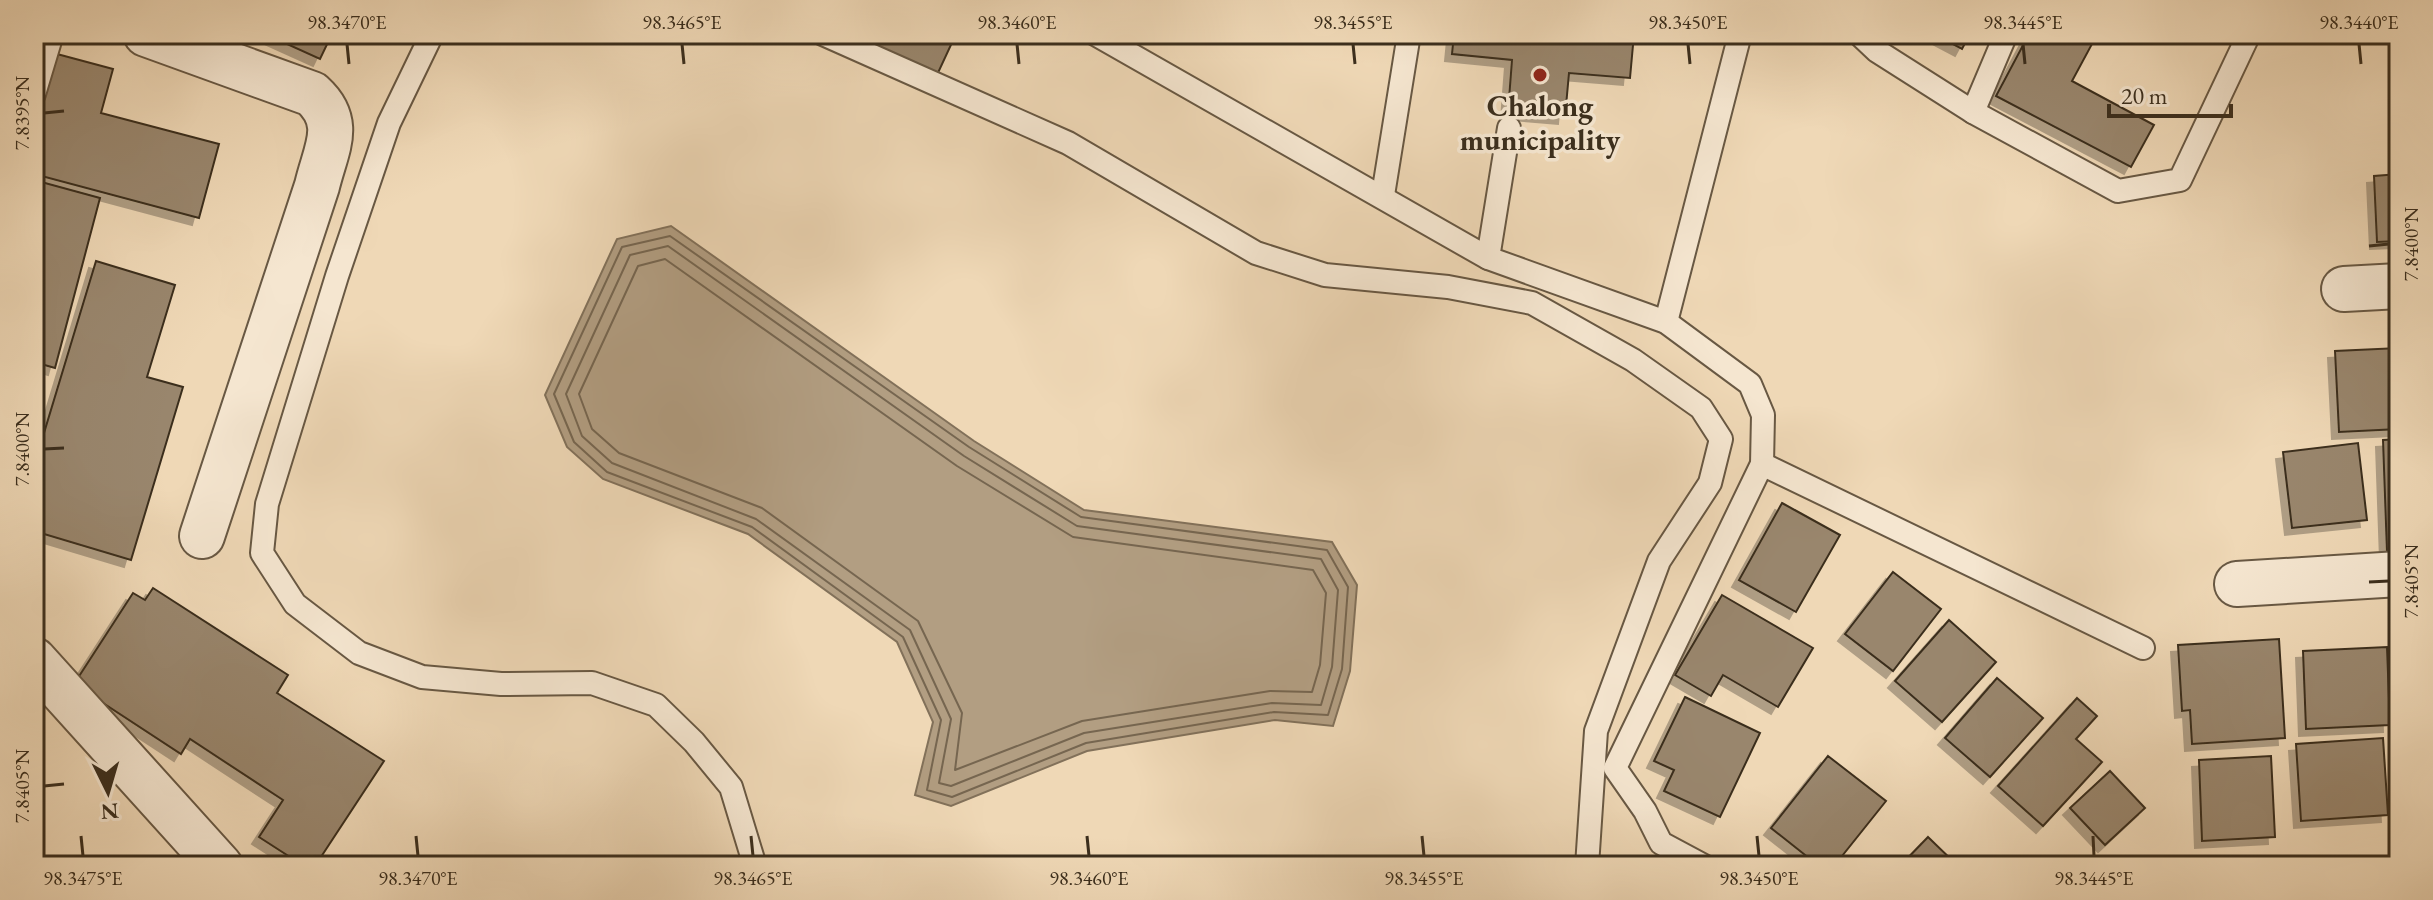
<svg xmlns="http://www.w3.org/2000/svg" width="2433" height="900" font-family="'EB Garamond',serif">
<defs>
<filter id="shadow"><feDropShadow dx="-7" dy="7" stdDeviation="0" flood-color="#0004"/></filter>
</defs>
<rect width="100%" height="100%" fill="#efd8b6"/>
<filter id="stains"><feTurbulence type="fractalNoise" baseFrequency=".0025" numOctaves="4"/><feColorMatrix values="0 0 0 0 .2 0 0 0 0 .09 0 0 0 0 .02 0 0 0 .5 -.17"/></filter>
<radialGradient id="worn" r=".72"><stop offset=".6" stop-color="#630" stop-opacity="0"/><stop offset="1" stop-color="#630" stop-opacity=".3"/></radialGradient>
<polygon fill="#b29e82" stroke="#82715a" stroke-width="2" points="671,226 974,441 1084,510 1332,542 1357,585 1350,671 1333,726 1275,720 1087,751 951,806 915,795 933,722 897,642 748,534 603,479 567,447 545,395 617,239"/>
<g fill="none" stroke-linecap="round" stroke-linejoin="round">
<g stroke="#766650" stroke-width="2">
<polygon points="670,236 969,447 1081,517 1327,550 1348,587 1342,669 1328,715 1274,712 1086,743 952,797 927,790 941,720 903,637 752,527 607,472 574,442 554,394 622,247"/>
<polygon points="668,246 964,456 1077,526 1321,559 1338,590 1332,667 1321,705 1272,703 1084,733 951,786 939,783 951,719 910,630 756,519 612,463 582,436 566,394 630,255"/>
<polygon points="665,259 957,466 1073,537 1313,570 1326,593 1320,665 1312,692 1270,691 1082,721 955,770 962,713 918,621 762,508 619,453 592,429 579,394 638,266"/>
</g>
</g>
<g fill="#99866d" stroke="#3b2e1d" stroke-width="2" filter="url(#shadow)">
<polygon points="265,34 332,34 320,59"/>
<polygon points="869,34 956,34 937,75 865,42"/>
<polygon points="1454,34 1634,34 1630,78 1569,73 1565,117 1508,112 1512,60 1452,54"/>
<polygon points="1934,34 1970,34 1962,49"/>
<polygon points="2029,34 2074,34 2092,44 2072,81 2154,125 2131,167 1996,96"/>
<polygon points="57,54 113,69 101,113 219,144 199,218 34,174 34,114 36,105 42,107"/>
<polygon points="2399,174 2399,241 2377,242 2374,176"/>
<polygon points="34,180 100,198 55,368 34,362"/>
<polygon points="96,261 175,285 147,377 183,387 131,560 34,531 34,466"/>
<polygon points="2399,348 2399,429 2339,432 2335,351"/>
<polygon points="2399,439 2399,551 2387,552 2383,440"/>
<polygon points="2358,443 2367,520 2292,528 2283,452"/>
<polygon points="1782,503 1840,535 1796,612 1739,580"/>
<polygon points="1893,572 1941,609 1893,671 1845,634"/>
<polygon points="153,588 288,675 277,693 384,761 315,866 304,866 259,837 283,800 190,739 181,754 74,684 133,593 145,600"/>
<polygon points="1722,595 1813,648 1778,707 1723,675 1711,696 1675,675"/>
<polygon points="1949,620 1996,662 1942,722 1895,681"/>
<polygon points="2279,639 2285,738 2192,744 2190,710 2182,711 2178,645"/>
<polygon points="2387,647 2390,725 2306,729 2303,651"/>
<polygon points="1997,678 2043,718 1990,777 1945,738"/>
<polygon points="1685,697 1760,733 1720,817 1664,791 1674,770 1654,761"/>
<polygon points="2077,698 2097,716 2076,739 2102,762 2043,826 1998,786"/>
<polygon points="2383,738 2388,815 2301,821 2296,744"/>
<polygon points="1828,756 1886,801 1834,866 1819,866 1771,828"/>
<polygon points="2271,756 2275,837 2202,841 2199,760"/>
<polygon points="2110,771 2145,808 2105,845 2070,808"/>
<polygon points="1928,837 1958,866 1900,866"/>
</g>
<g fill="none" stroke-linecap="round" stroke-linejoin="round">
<defs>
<g id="service">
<polyline points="432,34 389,123 337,276 267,504 262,553 295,604 359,653 422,677 501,684 592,683 656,705 694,742 731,787 755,866"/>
<polyline points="823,34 1068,143 1256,253 1325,275 1448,287 1532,303 1633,360 1701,408 1721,439 1710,483 1659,561 1596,731 1587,866"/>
<polyline points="1095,34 1488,258"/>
<polyline points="1859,34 1877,51 1973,112 2118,191 2180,180 2249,34"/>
<polyline points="34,94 52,34"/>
<polyline points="1973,112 2006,34"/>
<polyline points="1509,128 1488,258 1666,322 1750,384 1763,415 1762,464 1615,768 1645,811 1661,843 1704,866"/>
<polyline points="1383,195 1409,34"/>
<polyline points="1666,322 1740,34"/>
<polyline points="1762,464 2143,648"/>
</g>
<g id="minor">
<path d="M 146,34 L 312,94 C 344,123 326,148 317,186 L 202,536"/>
<polyline points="2344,289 2399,286"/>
<polyline points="2237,584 2399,574"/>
<polyline points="34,660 220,866"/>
</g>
</defs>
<use href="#service" stroke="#685843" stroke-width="26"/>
<use href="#minor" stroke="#685843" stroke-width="48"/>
<use href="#service" stroke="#f5e6d0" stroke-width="22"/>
<use href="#minor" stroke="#f5e6d0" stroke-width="44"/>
</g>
<path fill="none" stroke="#3b2e1d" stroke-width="3" d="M 347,44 L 349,64M 682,44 L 684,64M 1017,44 L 1019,64M 1353,44 L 1355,64M 1688,44 L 1690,64M 2023,44 L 2025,64M 2359,44 L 2361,64M 44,113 L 64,111M 2369,246 L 2389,244M 44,449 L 64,448M 2369,582 L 2389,581M 44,786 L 64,784M 81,836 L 83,856M 416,836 L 418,856M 751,836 L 753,856M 1087,836 L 1089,856M 1422,836 L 1424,856M 1757,836 L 1759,856M 2093,836 L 2094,856"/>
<circle fill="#8f2418" stroke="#f5e6d0" stroke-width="3" cx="1540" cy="75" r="8"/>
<g text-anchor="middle" stroke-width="7" stroke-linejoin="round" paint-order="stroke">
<g font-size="30" font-weight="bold" fill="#3b2e1d" stroke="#f5e6d0">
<text x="1540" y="116">Chalong<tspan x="1540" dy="34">municipality</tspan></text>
</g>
</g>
<rect width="2433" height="900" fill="none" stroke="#efd8b6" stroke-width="88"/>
<g transform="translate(108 792) rotate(175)" stroke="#f5e6d0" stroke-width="6" paint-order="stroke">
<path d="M0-6L14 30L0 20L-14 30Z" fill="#3b2e1d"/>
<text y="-12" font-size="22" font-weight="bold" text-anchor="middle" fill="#3b2e1d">N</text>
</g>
<path d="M2109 104v12h122v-12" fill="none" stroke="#3b2e1d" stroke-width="4"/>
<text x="2121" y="104" font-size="24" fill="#3b2e1d" stroke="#f5e6d0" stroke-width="6" paint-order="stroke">20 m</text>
<rect x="44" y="44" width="2345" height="812" fill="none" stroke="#3b2e1d" stroke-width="3"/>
<g font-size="20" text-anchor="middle" fill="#3b2e1d">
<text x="347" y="29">98.3470°E</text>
<text x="682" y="29">98.3465°E</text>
<text x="1017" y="29">98.3460°E</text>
<text x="1353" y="29">98.3455°E</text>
<text x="1688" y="29">98.3450°E</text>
<text x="2023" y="29">98.3445°E</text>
<text x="2359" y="29">98.3440°E</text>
<text transform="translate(22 113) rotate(-90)" y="7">7.8395°N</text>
<text transform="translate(2411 244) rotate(-90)" y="7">7.8400°N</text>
<text transform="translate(22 449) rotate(-90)" y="7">7.8400°N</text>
<text transform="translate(2411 581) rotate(-90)" y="7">7.8405°N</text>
<text transform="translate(22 786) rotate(-90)" y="7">7.8405°N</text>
<text x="83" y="885">98.3475°E</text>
<text x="418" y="885">98.3470°E</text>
<text x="753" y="885">98.3465°E</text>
<text x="1089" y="885">98.3460°E</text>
<text x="1424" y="885">98.3455°E</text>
<text x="1759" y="885">98.3450°E</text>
<text x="2094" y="885">98.3445°E</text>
</g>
<rect width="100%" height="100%" filter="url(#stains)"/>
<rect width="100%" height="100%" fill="url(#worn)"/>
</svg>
